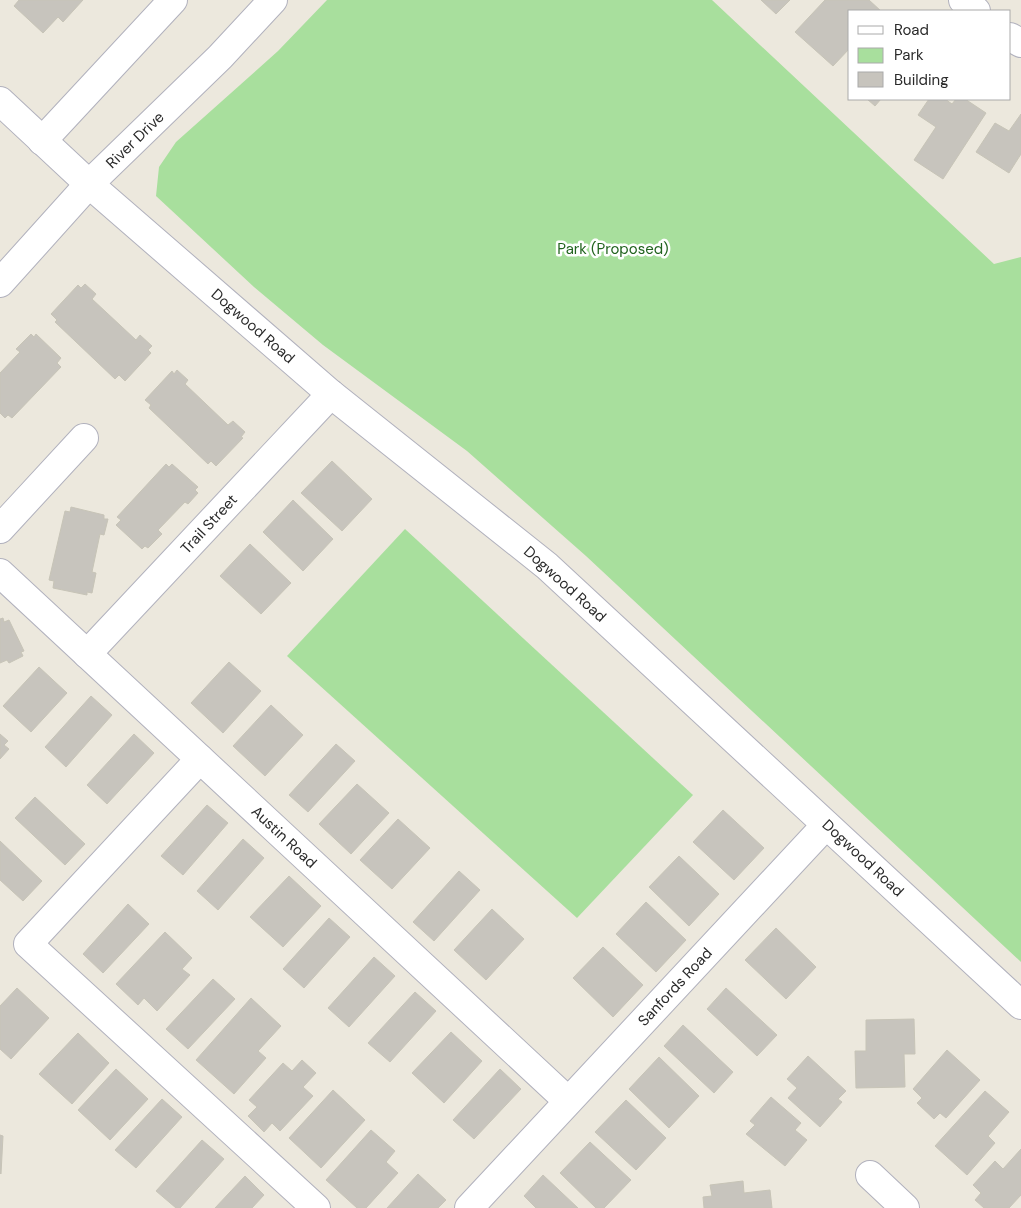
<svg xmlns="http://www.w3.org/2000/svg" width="1021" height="1208" font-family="'DM Sans',sans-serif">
<rect width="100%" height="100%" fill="#ece8dd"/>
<g fill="#a8df9d">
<polygon points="327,0 712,0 994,264 1021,257 1021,962 586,556 467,451 323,345 254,287 156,196 159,167 176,142 278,51"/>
<polygon points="405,529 693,795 577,918 287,656"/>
</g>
<g fill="#c7c4bd" stroke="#c7c4b7">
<polygon points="19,0 83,0 63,22 58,17 43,33 14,6"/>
<polygon points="761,0 790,0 776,14"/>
<polygon points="825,0 869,0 881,11 850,11 850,48 833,66 795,32"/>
<polygon points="867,99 881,99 875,106"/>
<polygon points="929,99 945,99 952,104 956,99 965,99 986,113 943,179 914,160 936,127 918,115"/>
<polygon points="1021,114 1021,154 1009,173 976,152 995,123 1009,131"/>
<polygon points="85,284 96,294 92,299 136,340 140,335 152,346 148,350 151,353 125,381 119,375 115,379 55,322 57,320 51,314 78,285 81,288"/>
<polygon points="31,334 34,337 36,334 61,358 57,363 61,367 12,418 8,415 5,418 0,413 0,373 20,352 16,349"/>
<polygon points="177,370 188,380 185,384 228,425 233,421 245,432 241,437 243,438 216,466 211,461 208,464 149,408 151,405 145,400 172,371 174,374"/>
<polygon points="332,461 372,499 342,531 301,493"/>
<polygon points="166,464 169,467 172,464 198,487 195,490 198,493 188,504 185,502 158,530 162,534 148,548 145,546 142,549 116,525 121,520 117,517"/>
<polygon points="293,500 333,539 303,571 263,532"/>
<polygon points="71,507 104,515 104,519 108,519 104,535 100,534 92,572 96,573 92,593 87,592 87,595 53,588 54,581 49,580 65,511 70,512"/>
<polygon points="250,544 291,583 261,614 220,576"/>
<polygon points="3,618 4,622 9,620 24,651 21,652 23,656 9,663 7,660 0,663 0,619"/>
<polygon points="229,662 261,691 223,733 191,703"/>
<polygon points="39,667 67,693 31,732 3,706"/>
<polygon points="91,696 112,715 66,767 45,747"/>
<polygon points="271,705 303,735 265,776 233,746"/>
<polygon points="0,734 8,741 4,745 9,749 0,759"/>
<polygon points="134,734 154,753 107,804 87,785"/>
<polygon points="336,744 355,761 308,812 289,795"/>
<polygon points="357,784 389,813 351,854 319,824"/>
<polygon points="35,797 85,844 65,865 15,818"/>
<polygon points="207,805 228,823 183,875 161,856"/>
<polygon points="723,810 764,848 734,880 693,842"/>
<polygon points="398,819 430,848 392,889 360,860"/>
<polygon points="243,839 264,858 218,910 197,891"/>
<polygon points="0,841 42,881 23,901 0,880"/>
<polygon points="679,856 719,894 689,926 649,887"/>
<polygon points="459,871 480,890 434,941 413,922"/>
<polygon points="289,876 321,906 283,947 250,917"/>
<polygon points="646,902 686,940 656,972 616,934"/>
<polygon points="128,904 149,924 103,973 83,954"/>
<polygon points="492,909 524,939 486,980 454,950"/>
<polygon points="329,918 350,937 304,988 283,969"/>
<polygon points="776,928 816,967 786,999 745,960"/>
<polygon points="165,932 192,958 182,969 190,975 157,1011 144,998 138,1005 116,984"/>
<polygon points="603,947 643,985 613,1017 573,978"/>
<polygon points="374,957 395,976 349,1027 328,1008"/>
<polygon points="213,979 235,999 188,1049 166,1029"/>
<polygon points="17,988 49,1018 11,1059 0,1049 0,1006"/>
<polygon points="726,988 777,1035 757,1056 707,1009"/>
<polygon points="415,992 436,1011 390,1062 368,1043"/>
<polygon points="251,998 281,1026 258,1051 266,1058 234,1094 196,1060"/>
<polygon points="914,1019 915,1054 904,1054 905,1087 856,1088 855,1051 866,1051 866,1020"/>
<polygon points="683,1025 733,1072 714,1093 664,1046"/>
<polygon points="451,1032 482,1061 444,1103 412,1073"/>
<polygon points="78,1033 109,1063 72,1104 39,1074"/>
<polygon points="947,1050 980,1080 946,1118 940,1113 934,1119 917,1103 922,1098 913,1089"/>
<polygon points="808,1056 846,1091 838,1099 842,1102 820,1127 788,1098 797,1088 787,1079"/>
<polygon points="659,1057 699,1096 669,1128 629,1089"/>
<polygon points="302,1060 316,1073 303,1087 313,1096 280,1131 272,1123 264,1132 248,1116 257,1107 249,1100 283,1063 292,1071"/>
<polygon points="116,1069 148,1099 110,1140 78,1110"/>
<polygon points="500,1069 521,1089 474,1139 453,1120"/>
<polygon points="333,1090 365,1120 321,1168 289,1138"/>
<polygon points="985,1091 1009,1112 988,1136 995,1143 967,1175 935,1146"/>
<polygon points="771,1097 801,1123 795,1130 807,1140 785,1166 746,1134 755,1125 750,1121"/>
<polygon points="162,1099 182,1117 136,1168 115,1150"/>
<polygon points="626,1100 666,1138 636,1170 595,1132"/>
<polygon points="371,1130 395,1151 386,1162 398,1173 366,1208 357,1208 326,1180"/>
<polygon points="0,1135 3,1136 1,1174 0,1173"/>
<polygon points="202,1140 224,1159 180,1208 176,1208 156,1191"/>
<polygon points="590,1142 631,1180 604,1208 596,1208 560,1173"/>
<polygon points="1021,1149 1021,1195 1009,1208 984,1208 975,1200 981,1193 973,1185 995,1161 1003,1169"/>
<polygon points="418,1174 446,1200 438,1208 387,1208"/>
<polygon points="543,1175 578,1208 536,1208 524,1196"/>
<polygon points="245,1176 264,1195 252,1208 215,1208"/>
<polygon points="743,1181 744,1193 770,1190 772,1208 704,1208 703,1197 712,1196 710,1185"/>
</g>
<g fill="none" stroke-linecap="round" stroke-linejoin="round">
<defs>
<g id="minor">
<polyline points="963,0 976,11"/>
<polyline points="1010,37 1021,43"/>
<polyline points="0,101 89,184 331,394 547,566 1021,1005"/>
<polyline points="42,141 173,0"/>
<polyline points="0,283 89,184 220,57 273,0"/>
<polyline points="0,529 84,438"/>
<polyline points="0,573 568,1101"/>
<polyline points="87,654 331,394"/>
<polyline points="200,759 28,944 316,1208"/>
<polyline points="870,1175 905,1208"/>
<polyline points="469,1208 826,825"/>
</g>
</defs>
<use href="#minor" stroke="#b1b1bd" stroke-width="30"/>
<use href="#minor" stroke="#fff" stroke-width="28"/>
</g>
<g text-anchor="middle" stroke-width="5" stroke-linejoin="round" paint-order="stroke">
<g font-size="15" fill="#2a2a2a" stroke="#fff">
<text transform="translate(135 140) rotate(-44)" y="5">River Drive</text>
<text transform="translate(253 326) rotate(41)" y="5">Dogwood Road</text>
<text transform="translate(209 524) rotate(-47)" y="5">Trail Street</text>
<text transform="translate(565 584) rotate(42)" y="5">Dogwood Road</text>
<text transform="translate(284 837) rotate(43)" y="5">Austin Road</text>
<text transform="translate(863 858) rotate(43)" y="5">Dogwood Road</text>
<text transform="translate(675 987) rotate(-47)" y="5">Sanfords Road</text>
</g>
<g font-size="15" fill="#21631e" stroke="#fff">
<text x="613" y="254">Park (Proposed)</text>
</g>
</g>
<rect x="848" y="10" width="162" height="90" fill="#ffffff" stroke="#aaaaaa"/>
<rect x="858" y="26" width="25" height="8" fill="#ffffff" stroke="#aaaaaa"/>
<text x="894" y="35" font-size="15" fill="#2a2a2a">Road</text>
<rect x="858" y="48" width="25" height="15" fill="#a8df9d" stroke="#aaaaaa"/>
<text x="894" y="60" font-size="15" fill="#2a2a2a">Park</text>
<rect x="858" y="72" width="25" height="15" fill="#c7c4bd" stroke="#aaaaaa"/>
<text x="894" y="85" font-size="15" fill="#2a2a2a">Building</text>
</svg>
